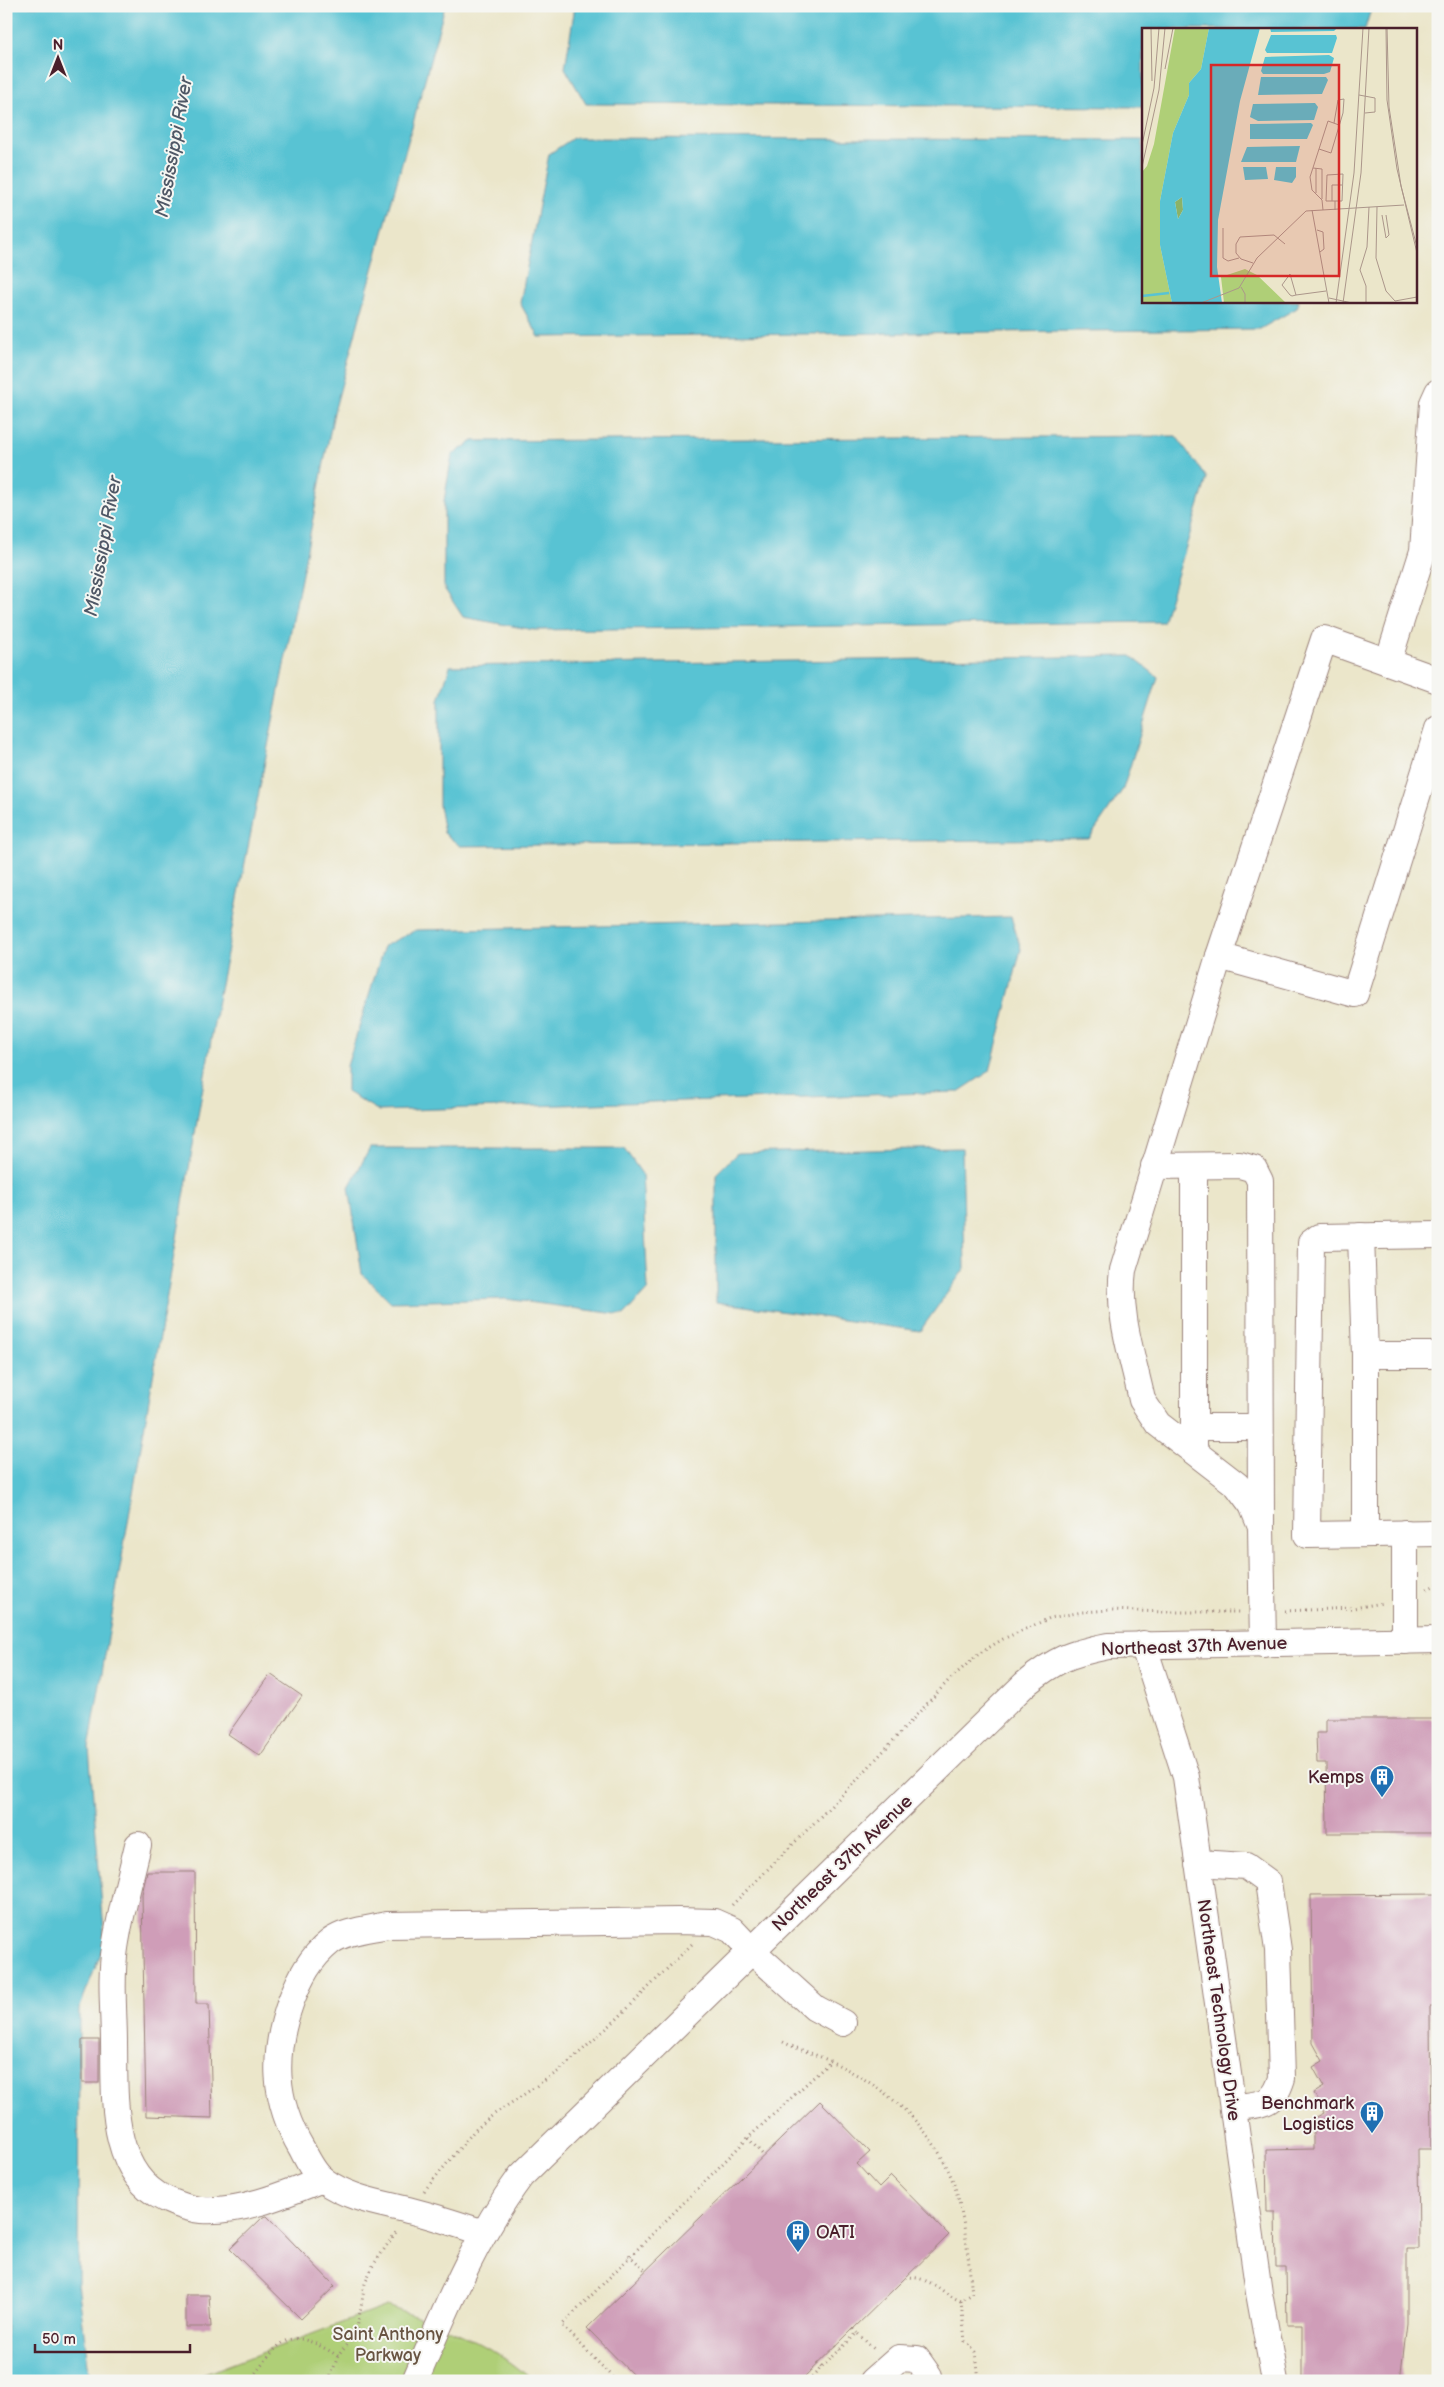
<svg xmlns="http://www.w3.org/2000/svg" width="1444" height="2387" font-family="'Balsamiq Sans',sans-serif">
<rect width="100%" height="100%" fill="#f6f6f2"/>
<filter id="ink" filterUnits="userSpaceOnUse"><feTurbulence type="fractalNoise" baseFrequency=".02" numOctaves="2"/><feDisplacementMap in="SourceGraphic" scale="10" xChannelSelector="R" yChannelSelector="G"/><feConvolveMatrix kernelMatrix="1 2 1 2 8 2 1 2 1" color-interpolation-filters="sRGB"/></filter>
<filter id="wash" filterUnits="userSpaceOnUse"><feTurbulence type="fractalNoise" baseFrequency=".0096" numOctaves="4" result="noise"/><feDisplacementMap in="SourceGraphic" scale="20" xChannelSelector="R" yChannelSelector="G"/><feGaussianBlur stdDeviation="1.12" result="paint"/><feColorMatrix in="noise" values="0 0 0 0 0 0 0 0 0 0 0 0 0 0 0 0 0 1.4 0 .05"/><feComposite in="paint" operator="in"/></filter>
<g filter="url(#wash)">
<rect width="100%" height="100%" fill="#ebe6ca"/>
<path fill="#afcf77" stroke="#7c7751" d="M 387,2306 C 440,2326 490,2340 533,2381 L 186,2381 Z"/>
<g fill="#58c3d3" stroke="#51717f">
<polygon points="6,6 445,6 334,412 219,994 89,1748 105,1943 79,2009 78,2284 90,2381 6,2381"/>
<polygon points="575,6 1372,6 1365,29 1143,29 1143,107 586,104 565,68"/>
<polygon points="573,138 1143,140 1143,301 1298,301 1297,308 1260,329 539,337 520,303 549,154"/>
<polygon points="1176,436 1207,478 1163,622 534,630 463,617 444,588 444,501 452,455 473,441"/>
<polygon points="1131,656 1158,677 1123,789 1089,839 460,846 444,833 439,805 439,700 450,666"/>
<polygon points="1011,917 1021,949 990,1071 958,1092 379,1111 347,1092 347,1066 384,946 416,930"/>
<polygon points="370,1148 624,1148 642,1174 648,1289 624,1315 506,1299 391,1302 362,1274 349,1187"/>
<polygon points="962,1148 965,1268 920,1331 716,1302 716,1174 737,1153"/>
</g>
<g id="blocks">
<g fill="#cf9db8">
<polygon points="270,1674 302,1696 260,1756 228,1734"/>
<polygon points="1326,1719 1438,1719 1438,1833 1327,1833 1326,1763 1317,1763 1316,1733 1326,1733"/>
<polygon points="147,1872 195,1872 196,2004 209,2004 212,2118 146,2116 142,1894"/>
<polygon points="1438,1894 1438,2007 1430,2007 1431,2149 1418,2149 1419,2249 1407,2249 1407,2323 1400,2381 1302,2381 1302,2325 1287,2325 1286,2268 1276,2268 1275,2212 1267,2212 1266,2150 1313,2149 1313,2119 1324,2113 1314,2093 1324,2087 1313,2067 1323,2061 1313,2043 1311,1895"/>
<rect x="82" y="2040" width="17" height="43"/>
<polygon points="820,2101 870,2152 857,2164 879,2188 891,2176 949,2235 800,2381 639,2381 587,2328"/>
<polygon points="267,2216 335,2286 301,2319 230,2249 263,2217"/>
<polygon points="186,2295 209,2295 211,2327 186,2327"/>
</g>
</g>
</g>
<g filter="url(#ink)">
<use href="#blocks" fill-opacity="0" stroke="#9a827a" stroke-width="1"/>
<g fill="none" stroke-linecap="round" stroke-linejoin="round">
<defs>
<g id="minor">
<polyline points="1388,662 1423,551 1433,403 1438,392"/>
<polyline points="1219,956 1355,994 1438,729"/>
<polyline points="1154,1166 1240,1165 1254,1169 1260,1181 1261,1522"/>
<polyline points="1438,1235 1319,1237 1311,1243 1307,1535 1438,1533"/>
<polyline points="1361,1236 1365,1355"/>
<polyline points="1194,1427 1260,1427"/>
<polyline points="1194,1451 1194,1166"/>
<polyline points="1365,1533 1365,1355 1438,1355"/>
<polyline points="1405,1641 1405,1533"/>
<polyline points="1143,1644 1186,1777 1259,2293 1275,2381"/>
<path d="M 1263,1644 L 1261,1527 L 1252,1505 L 1237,1485 L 1158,1424 L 1142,1400 C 1133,1358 1117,1313 1123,1270 L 1219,956 L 1324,639 L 1438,680"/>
<path d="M 138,1845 C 130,1879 120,1914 115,1948 C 110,1979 114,2012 114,2043 C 115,2096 109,2172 165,2199 C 176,2204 189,2209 201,2210 C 241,2213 285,2194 322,2179"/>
<path d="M 1198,1863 L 1246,1866 L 1268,1882 L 1278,1950 L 1282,2078 C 1273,2108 1260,2103 1233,2108"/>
<path d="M 484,2233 C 460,2225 436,2217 412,2211 C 381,2203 349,2199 323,2180 C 314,2173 307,2159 302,2149 C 273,2100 272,2054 291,2001 C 300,1978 310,1958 330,1942 C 344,1931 370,1929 387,1925 L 678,1921 L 714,1922 L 732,1930 L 752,1951 L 815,2008 L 843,2023"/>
<path d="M 415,2381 C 446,2309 474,2239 521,2176 L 1025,1684 C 1056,1659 1069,1654 1108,1646 L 1438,1640"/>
<polyline points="873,2381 899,2358 917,2359 929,2376 930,2381"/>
</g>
</defs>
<use href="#minor" stroke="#9a827a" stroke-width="28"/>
<g stroke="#9a827a" stroke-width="3" stroke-dasharray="1 4" stroke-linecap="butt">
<polyline points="1427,1589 1438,1584"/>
<polyline points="1285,1611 1353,1608 1383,1603"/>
<polyline points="732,1905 853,1784 949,1680 980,1653 1003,1639 1050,1618 1082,1612 1110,1610 1165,1612 1241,1612"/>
<path d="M 783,2042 C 799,2050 816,2054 832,2062 C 895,2091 948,2140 961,2211 C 967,2238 969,2266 972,2294 L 961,2301 C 939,2292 932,2277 906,2277"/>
<polyline points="748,2138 764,2156"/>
<polyline points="424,2191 474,2131 493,2115 559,2071 616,2020 692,1944"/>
<polyline points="629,2255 646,2271"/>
<polyline points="961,2301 965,2341 976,2352 979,2381"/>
<polyline points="853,2329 857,2333"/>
<polyline points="836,2345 840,2349"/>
<polyline points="817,2363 822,2368"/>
<path d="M 249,2381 C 283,2339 286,2324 338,2356"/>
<polyline points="329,2381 338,2356 356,2334 365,2284 372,2267 396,2232"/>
<polyline points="616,2381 562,2325 748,2138 831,2061"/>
<polyline points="644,2381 647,2378"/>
<polyline points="808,2381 857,2333 875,2350"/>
</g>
<use href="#minor" stroke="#fff" stroke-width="26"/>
</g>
</g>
<defs>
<symbol id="building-pin" viewBox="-11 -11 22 30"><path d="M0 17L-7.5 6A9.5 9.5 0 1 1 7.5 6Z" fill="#1f6fb2" stroke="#f6f6f2"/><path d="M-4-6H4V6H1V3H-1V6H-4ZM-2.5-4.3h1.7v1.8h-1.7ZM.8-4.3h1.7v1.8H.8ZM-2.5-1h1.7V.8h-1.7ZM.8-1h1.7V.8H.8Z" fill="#fff"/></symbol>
</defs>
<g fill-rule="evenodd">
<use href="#building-pin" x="1368" y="1763" width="28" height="38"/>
<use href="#building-pin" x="1358" y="2099" width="28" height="38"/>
<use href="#building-pin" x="784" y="2218" width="28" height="38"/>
</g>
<g text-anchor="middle" stroke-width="4" stroke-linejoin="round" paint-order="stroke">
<g font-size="18" fill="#4a1f2b" stroke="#f6f6f2">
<text transform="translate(1194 1646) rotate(-2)" y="6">Northeast 37th Avenue</text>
<text transform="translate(842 1863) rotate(-44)" y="6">Northeast 37th Avenue</text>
<text transform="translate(1219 2010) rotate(82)" y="6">Northeast Technology Drive</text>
</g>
<g font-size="18" fill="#4a1f2b" stroke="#f6f6f2" text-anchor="end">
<text x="1364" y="1783">Kemps</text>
<text x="1354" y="2109">Benchmark<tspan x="1354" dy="21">Logistics</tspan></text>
<text x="816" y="2238" text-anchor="start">OATI</text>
</g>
<g font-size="18" fill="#685442" stroke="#f6f6f2">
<text x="388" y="2340">Saint Anthony<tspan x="388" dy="21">Parkway</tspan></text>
</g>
<g font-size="19" font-style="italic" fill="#4f5866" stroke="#f6f6f2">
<text transform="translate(173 147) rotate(-80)" y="7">Mississippi River</text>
<text transform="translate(102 546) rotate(-80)" y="7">Mississippi River</text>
</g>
</g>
<g transform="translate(1142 28)">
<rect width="275" height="275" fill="#ebe6ca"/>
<path d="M 33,0 L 67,0 L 59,41 L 47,55 L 47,67 L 31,105 L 18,173 L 18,217 L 30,275 L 0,275 L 0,144 L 5,138 L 12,116 ZM 103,241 L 115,247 L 144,275 L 82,275 L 79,249 Z" fill="#afcf77"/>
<path d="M 40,169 L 41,182 L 36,191 L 33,174 Z" fill="#8bb268"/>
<path d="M 67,0 L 118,0 L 98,73 L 76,192 L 75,239 L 80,275 L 30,275 L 18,217 L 18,173 L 31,105 L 47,67 L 47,55 L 59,41 ZM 40,169 L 41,182 L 36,191 L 33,174 ZM 128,0 L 195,0 L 192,3 L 129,4 ZM 129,7 L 194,7 L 195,10 L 190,25 L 125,25 L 123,22 ZM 187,27 L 192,30 L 188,44 L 182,46 L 121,46 L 119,43 L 123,29 ZM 119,49 L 184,49 L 186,52 L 180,66 L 116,67 ZM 173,75 L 176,79 L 172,92 L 116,93 L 108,89 L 111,76 ZM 169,95 L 171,97 L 165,111 L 108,111 L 108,96 ZM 158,118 L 154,134 L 99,134 L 105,119 ZM 101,139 L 124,139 L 126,151 L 103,152 ZM 134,139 L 154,139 L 154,149 L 150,155 L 132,152 Z" fill="#58c3d3" fill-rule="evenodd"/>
<path fill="none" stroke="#58c3d3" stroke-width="2.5" d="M 0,268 L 27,265"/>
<path fill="none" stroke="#ab968a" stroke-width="1" d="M 9,0 L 10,53M 244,0 L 245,72 L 255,141 L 275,225M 245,0 L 247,79 L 259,158 L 275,219M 0,4 L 0,27M 23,41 L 31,0M 0,61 L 0,79M 217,67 L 233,70 L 233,84 L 223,85M 0,117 L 12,60 L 17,0M 177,121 L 189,125 L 201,85 L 202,71 L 196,72 L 192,95M 0,139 L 17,62 L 23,0M 171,140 L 180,141 L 180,171M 174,165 L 174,140M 190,173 L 190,157 L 200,157M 235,179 L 234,230 L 244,263 L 253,273 L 275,269M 170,182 L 187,275M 181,182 L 180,172 L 170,162 L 168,149 L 186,93 L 197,97M 193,182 L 193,173 L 184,173 L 185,147 L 201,146 L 200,173 L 193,173M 240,187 L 244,210 L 247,207 L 244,187M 81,200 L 81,230 L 86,233 L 97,230M 175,202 L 181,204 L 182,221 L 178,224M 111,235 L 99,231 L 94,225 L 94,216 L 98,209 L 132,207 L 143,216M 99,259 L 103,266 L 103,275M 154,267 L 148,246 L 140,257 L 148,267 L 150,268 L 154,267 L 184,263M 187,270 L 210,275M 59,275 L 97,260 L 115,230 L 164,183 L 262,177M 194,275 L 212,145 L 221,0M 201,275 L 219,145 L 227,0M 224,275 L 224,258 L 218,242 L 225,219 L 227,179"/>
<path fill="#d62828" fill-opacity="0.15" stroke="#d62828" stroke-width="2.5" d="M 69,37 L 197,37 L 197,248 L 69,248 Z"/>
<rect width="275" height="275" fill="none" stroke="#4a1f2b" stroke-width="2.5"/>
</g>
<rect width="1444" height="2387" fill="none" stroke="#f6f6f2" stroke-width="25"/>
<g transform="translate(58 58)" stroke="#f6f6f2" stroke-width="4" paint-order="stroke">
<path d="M0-4L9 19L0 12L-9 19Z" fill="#4a1f2b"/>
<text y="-8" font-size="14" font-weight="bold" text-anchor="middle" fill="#4a1f2b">N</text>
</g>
<path d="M35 2344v8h155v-8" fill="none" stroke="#4a1f2b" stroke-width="2.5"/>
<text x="42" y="2344" font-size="15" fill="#4a1f2b" stroke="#f6f6f2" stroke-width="4" paint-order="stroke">50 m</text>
</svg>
